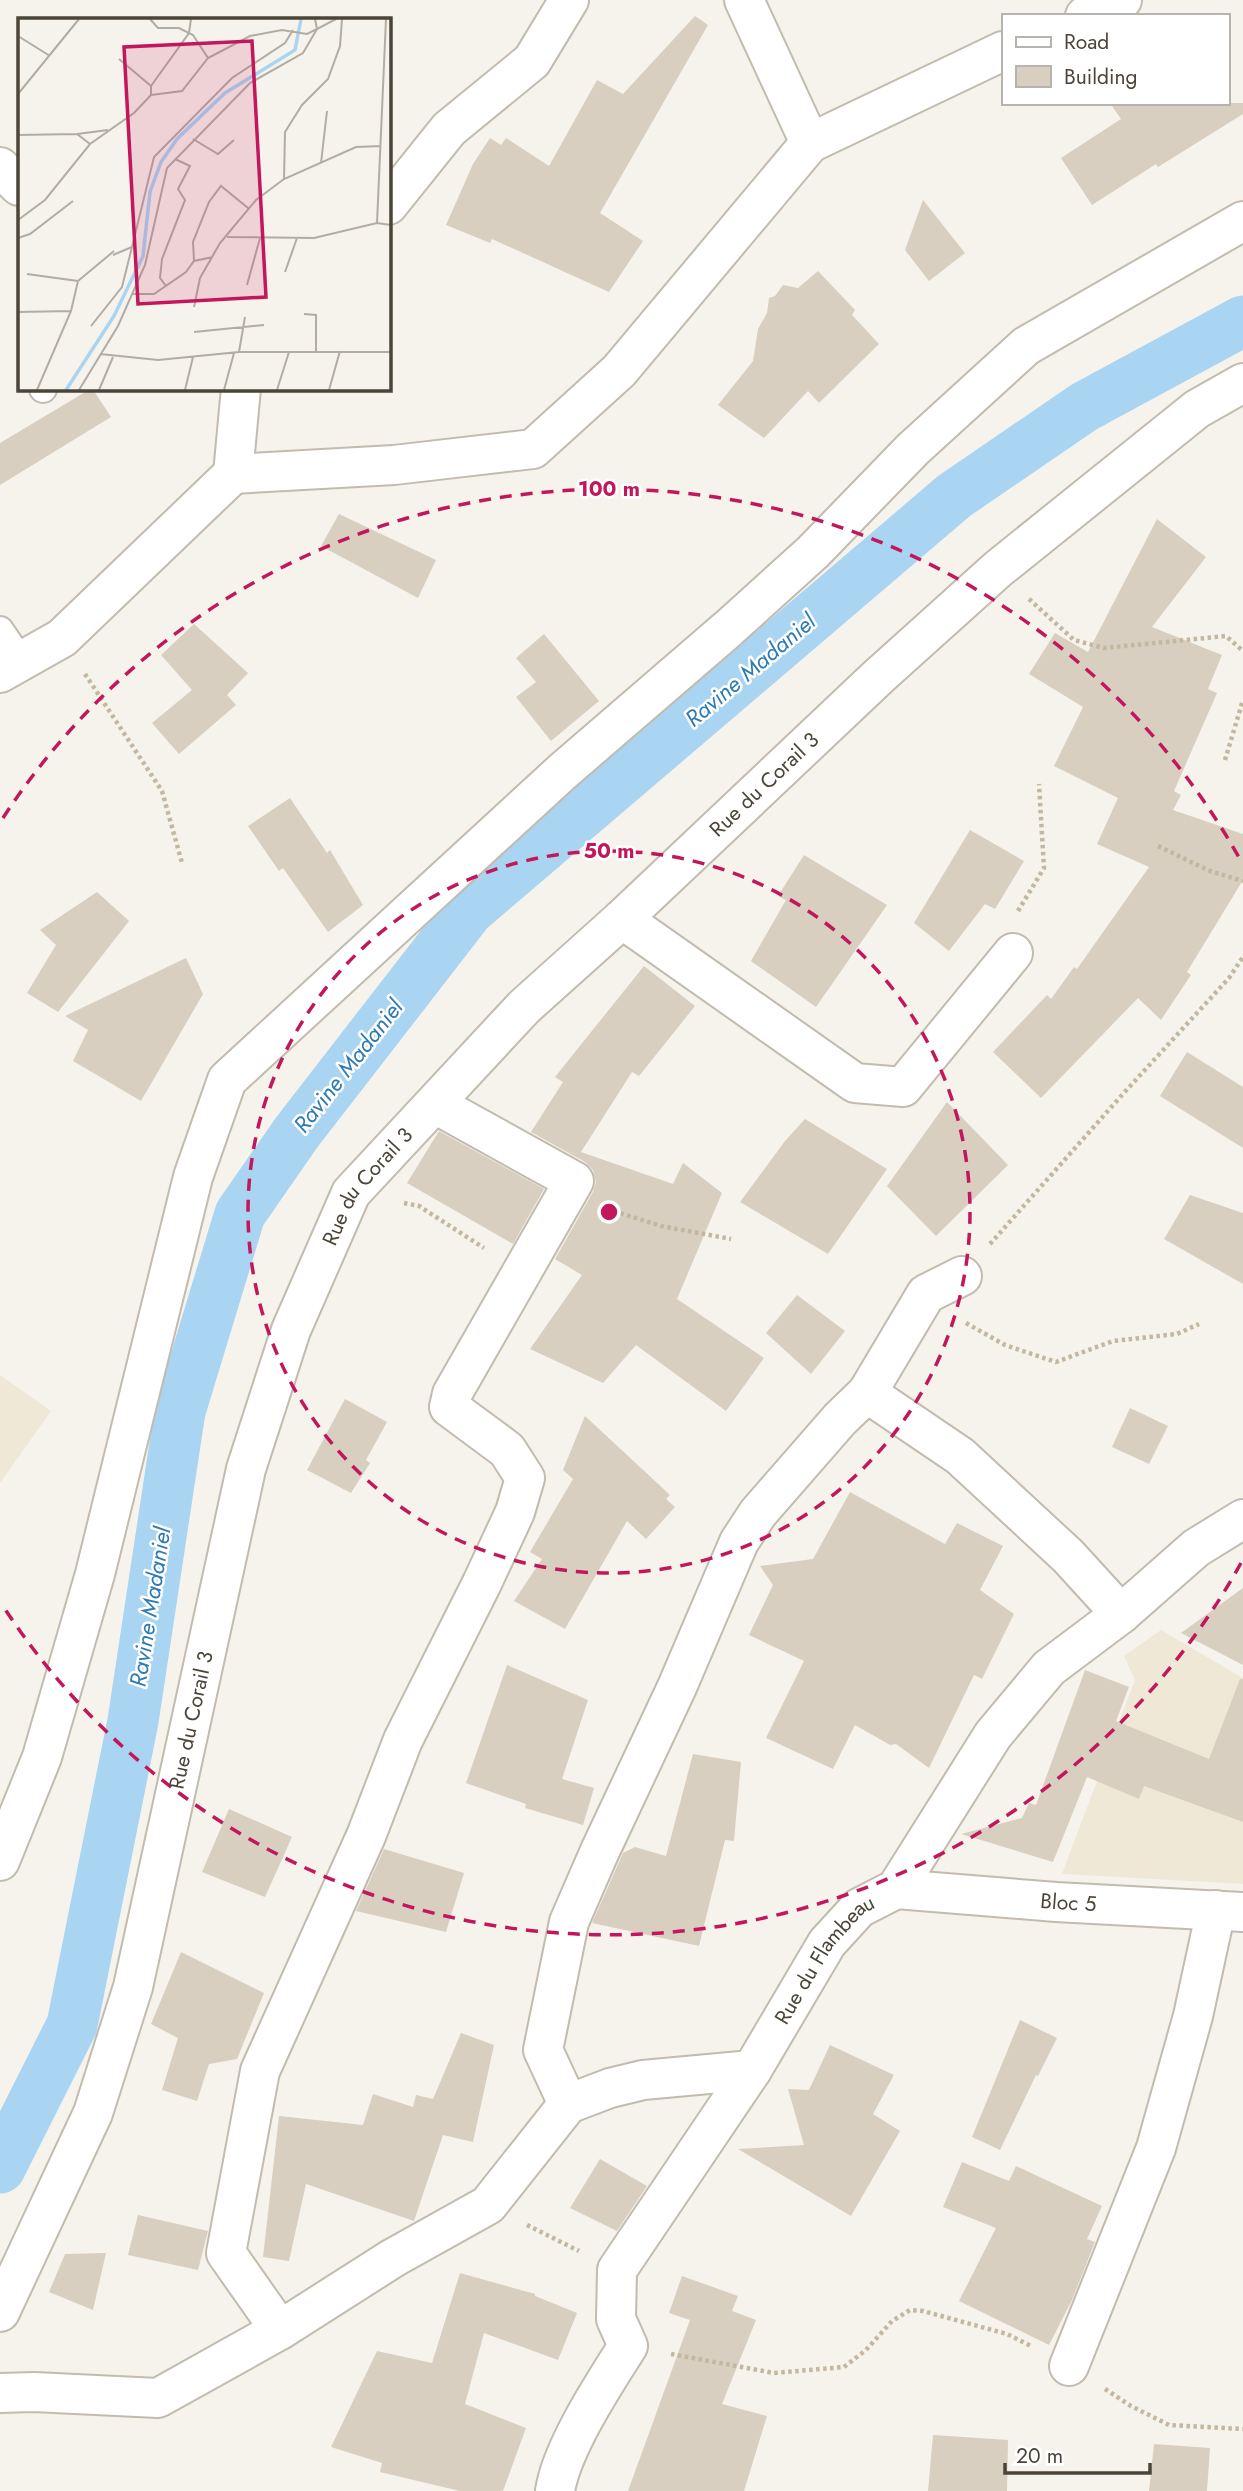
<svg xmlns="http://www.w3.org/2000/svg" width="1243" height="2491" font-family="Jost,sans-serif">
<rect width="100%" height="100%" fill="#f6f3ec"/>
<g fill="#efe8d6">
<polygon points="0,1375 51,1411 0,1483"/>
<polygon points="1161,1630 1243,1678 1243,1884 1062,1874 1135,1680 1124,1656"/>
</g>
<g fill="none" stroke-linecap="round" stroke-linejoin="round">
<polyline stroke="#a9d4f2" stroke-width="51" points="0,2168 72,2025 133,1721 180,1411 240,1214 297,1132 469,910 954,496 1084,407 1243,321"/>
</g>
<g fill="#d8cfc1">
<polygon points="695,16 708,25 600,213 643,241 609,292 492,239 490,243 446,225 473,164 490,138 501,145 506,138 549,166 597,80 623,94"/>
<polygon points="1110,103 1243,103 1243,114 1158,167 1156,164 1092,205 1061,158 1121,119"/>
<polygon points="923,200 965,253 929,281 905,250"/>
<polygon points="818,271 855,310 852,315 879,344 819,403 808,391 764,438 718,405 753,361 758,329 767,313 769,298 775,296 783,285 798,288"/>
<polygon points="92,388 111,417 0,485 0,443"/>
<polygon points="339,514 436,560 418,598 321,546"/>
<polygon points="1157,519 1206,557 1152,627 1222,655 1208,689 1217,693 1174,791 1181,795 1173,810 1243,834 1243,880 1187,972 1191,975 1161,1020 1138,998 1041,1098 993,1052 1047,995 1051,999 1074,967 1077,969 1149,867 1097,844 1118,798 1054,766 1083,707 1029,674 1055,633 1088,652"/>
<polygon points="194,624 248,673 227,695 236,705 179,754 152,723 192,690 161,655"/>
<polygon points="544,634 599,701 551,741 516,697 536,682 516,658"/>
<polygon points="290,798 327,853 330,850 363,905 328,932 283,868 279,871 248,826"/>
<polygon points="970,830 1024,861 995,909 985,904 949,951 914,923"/>
<polygon points="804,855 887,905 816,1007 751,961 786,900 778,896"/>
<polygon points="97,892 129,921 58,1012 27,993 56,945 40,930"/>
<polygon points="186,958 203,994 141,1101 73,1061 88,1030 65,1016"/>
<polygon points="644,966 695,1006 639,1076 632,1072 581,1152 673,1184 683,1163 722,1193 677,1299 764,1358 726,1411 636,1345 603,1383 530,1349 582,1275 555,1259 593,1192 596,1182 593,1170 585,1162 531,1132 563,1082 555,1077"/>
<polygon points="1187,1052 1243,1087 1243,1148 1160,1096"/>
<polygon points="947,1102 1008,1165 936,1236 887,1186"/>
<polygon points="805,1119 887,1169 828,1254 740,1202 785,1141"/>
<polygon points="439,1131 544,1189 513,1244 407,1183"/>
<polygon points="1190,1195 1243,1213 1243,1284 1164,1239"/>
<polygon points="797,1295 845,1331 811,1374 766,1333"/>
<polygon points="345,1399 387,1422 366,1460 370,1463 351,1493 307,1470"/>
<polygon points="1130,1408 1168,1426 1149,1464 1112,1447"/>
<polygon points="585,1416 670,1495 666,1499 675,1507 646,1539 627,1521 565,1629 514,1601 542,1559 530,1552 573,1479 563,1470"/>
<polygon points="850,1492 945,1544 957,1523 1003,1546 980,1590 1014,1614 982,1679 974,1675 929,1768 896,1744 890,1745 855,1725 833,1769 766,1738 804,1661 749,1635 773,1585 760,1566 813,1559"/>
<polygon points="1243,1588 1243,1665 1181,1633"/>
<polygon points="507,1665 588,1700 562,1779 594,1788 583,1825 525,1808 526,1804 466,1783"/>
<polygon points="1085,1670 1129,1687 1116,1721 1209,1759 1240,1679 1243,1679 1243,1822 1144,1786 1139,1799 1087,1777 1053,1862 961,1834 1022,1818 1029,1803 1036,1805"/>
<polygon points="693,1754 741,1762 734,1841 725,1840 699,1946 592,1923 623,1853 635,1847 666,1856"/>
<polygon points="229,1809 292,1837 265,1897 202,1872"/>
<polygon points="384,1849 464,1873 446,1932 356,1911"/>
<polygon points="181,1952 264,1993 237,2059 209,2064 197,2101 162,2090 178,2038 151,2024"/>
<polygon points="1020,2020 1057,2038 1038,2076 1036,2075 1000,2150 972,2137"/>
<polygon points="461,2033 494,2045 473,2142 443,2135 414,2221 306,2184 289,2261 263,2257 279,2116 363,2125 373,2094 413,2107 416,2095 433,2099"/>
<polygon points="830,2045 894,2075 873,2114 900,2131 851,2216 738,2149 804,2145 788,2089 809,2090"/>
<polygon points="600,2159 647,2186 617,2231 570,2208"/>
<polygon points="962,2162 1009,2181 1016,2166 1102,2206 1087,2239 1095,2242 1072,2300 1049,2345 959,2301 996,2228 943,2207"/>
<polygon points="138,2215 208,2231 198,2270 128,2255"/>
<polygon points="106,2253 93,2310 49,2292 65,2254"/>
<polygon points="460,2273 535,2294 535,2296 577,2313 558,2360 484,2333 465,2404 526,2428 503,2491 460,2491 380,2472 382,2463 331,2447 377,2351 432,2363"/>
<polygon points="682,2276 738,2296 732,2311 756,2320 722,2404 767,2416 744,2491 628,2491 690,2320 669,2313"/>
<polygon points="933,2435 1008,2440 1007,2491 928,2491"/>
<polygon points="1154,2444 1210,2448 1207,2491 1149,2491"/>
</g>
<g fill="none" stroke-linecap="round" stroke-linejoin="round">
<defs>
<g id="lane">
<polyline points="43,388 43,389"/>
<polyline points="0,630 21,661"/>
</g>
<g id="street">
<polyline points="744,0 810,143"/>
<polyline points="1085,16 1122,0"/>
<polyline points="0,167 19,186"/>
<polyline points="388,205 449,129 532,61 569,0"/>
<polyline points="233,474 394,465 533,449 619,371 810,143 1003,51"/>
<polyline points="0,673 62,638 233,474 241,388"/>
<polyline points="622,919 855,1083 903,1087 1013,953"/>
<polyline points="867,1393 926,1294 962,1276"/>
<polyline points="0,1861 42,1757 95,1574 193,1177 227,1080 562,772 729,628 813,552 913,449 1026,346 1243,221"/>
<path id="s1" d="M 896,1889 L 1056,1902 L 1243,1912"/>
<polyline points="568,2104 543,2050 569,1922 599,1853 677,1687 739,1542 758,1513 840,1419 867,1393 960,1456 1068,1556 1121,1614"/>
<path id="s2" d="M 0,2312 L 93,2113 L 133,1987 L 246,1469 L 291,1330 L 351,1193 L 524,1007 L 622,919 L 878,677 L 998,569 L 1197,409 L 1243,383"/>
<polyline points="280,2330 226,2253 260,2071 366,1836 403,1740 482,1583 515,1512 525,1478 507,1450 449,1407 452,1394 574,1181 435,1104"/>
<polyline points="1069,2366 1156,2148 1193,2016 1216,1910"/>
<polyline points="0,2393 34,2392 158,2398 280,2330 393,2258 488,2205 568,2104 610,2088 643,2080 752,2070"/>
<path id="s3" d="M 555,2491 C 562,2447 604,2384 628,2346 L 616,2319 L 617,2270 L 752,2070 L 827,1943 L 859,1908 L 896,1889 L 993,1735 L 1049,1668 L 1121,1614 L 1196,1548 L 1243,1519"/>
</g>
</defs>
<use href="#lane" stroke="#c2bbae" stroke-width="30"/>
<use href="#street" stroke="#c2bbae" stroke-width="42"/>
<g stroke="#c4b79f" stroke-width="4.5" stroke-dasharray="3.5 3.5" stroke-linecap="butt">
<polyline points="1029,599 1074,640 1104,648 1226,636 1243,651"/>
<polyline points="85,674 162,791 182,863"/>
<polyline points="1225,760 1243,700"/>
<polyline points="1158,846 1210,871 1243,881"/>
<polyline points="1018,911 1044,868 1039,784"/>
<polyline points="404,1203 419,1206 484,1248"/>
<polyline points="607,1209 661,1226 731,1239"/>
<polyline points="990,1244 1122,1095 1229,978 1243,957"/>
<polyline points="966,1323 1005,1345 1056,1362 1113,1341 1177,1334 1199,1324"/>
<polyline points="527,2225 579,2251"/>
<polyline points="671,2354 774,2373 844,2367 866,2350 892,2321 910,2310 923,2311 1007,2334 1031,2346"/>
<polyline points="1105,2389 1131,2406 1169,2425 1243,2429"/>
</g>
<use href="#lane" stroke="#fff" stroke-width="26"/>
<use href="#street" stroke="#fff" stroke-width="38"/>
</g>
<g fill="none" stroke="#c2185b" stroke-width="3.5" stroke-dasharray="12 9">
<circle cx="609" cy="1212" r="361"/>
<path d="M1241 1563A723 723 0 0 1 3 1606M3 818A723 723 0 0 1 1241 861"/>
</g>
<g text-anchor="middle" stroke-width="5" stroke-linejoin="round" paint-order="stroke">
<g font-size="21" fill="#4b4439" stroke="#fff">
<text dy="7" stroke="none"><textPath href="#s2" startOffset="1759">Rue du Corail 3</textPath></text>
<text dy="7" stroke="none"><textPath href="#s2" startOffset="1192">Rue du Corail 3</textPath></text>
<text dy="7" stroke="none"><textPath href="#s2" startOffset="625">Rue du Corail 3</textPath></text>
<text dy="7" stroke="none"><textPath href="#s1" startOffset="173">Bloc 5</textPath></text>
<text dy="7" stroke="none"><textPath href="#s3" startOffset="616">Rue du Flambeau</textPath></text>
</g>
<g font-size="23" font-style="italic" fill="#2e7ab2" stroke="#fff">
<text transform="translate(750 670) rotate(-40)" y="8">Ravine Madaniel</text>
<text transform="translate(348 1066) rotate(-52)" y="8">Ravine Madaniel</text>
<text transform="translate(150 1607) rotate(-81)" y="8">Ravine Madaniel</text>
</g>
</g>
<g transform="translate(18 18)">
<rect width="373" height="373" fill="#f6f3ec"/>
<path fill="none" stroke="#a9d4f2" stroke-width="3.5" d="M 48,372 L 96,298 L 125,238 L 132,174 L 143,144 L 159,121 L 207,75 L 277,32 L 283,1"/>
<path fill="none" stroke="#b2ada4" stroke-width="2" d="M 132,1 L 140,10 L 161,10 L 175,17 L 190,40M 0,18 L 32,38M 101,41 L 133,68M 0,76 L 61,1M 133,77 L 164,73 L 190,40 L 232,18 L 264,12 L 289,16 L 299,11 L 297,1M 59,116 L 90,112M 0,117 L 59,116 L 72,126M 175,121 L 200,136 L 216,122M 303,145 L 309,93M 266,161 L 267,114 L 284,87 L 310,61 L 322,28 L 324,1M 0,202 L 27,182 L 72,126 L 116,95 L 133,77 L 133,68 L 171,15 L 173,1M 359,205 L 368,1M 209,219 L 296,220 L 359,205 L 373,207M 0,220 L 12,216 L 55,183M 95,237 L 114,229 L 136,139 L 214,60 L 267,25 L 275,12M 176,243 L 175,224 L 191,184 L 203,168 L 230,190M 267,254 L 279,220M 9,256 L 60,263M 229,267 L 242,220M 148,268 L 142,260 L 144,241 L 167,182 L 160,171 L 172,148 L 157,141M 115,276 L 136,276 L 168,254 L 176,243 L 195,239M 176,289 L 182,260 L 202,225 L 238,182 L 266,161 L 338,129 L 363,128M 0,294 L 53,293M 286,296 L 298,297 L 298,333M 73,308 L 104,269 L 114,229M 176,314 L 246,307M 221,334 L 227,299M 82,336 L 140,342 L 221,334 L 373,334M 19,372 L 53,293 L 60,263 L 96,233M 61,372 L 100,308 L 127,247 L 149,150 L 232,65 L 285,35 L 299,11 L 318,1M 81,372 L 95,339M 167,372 L 175,339M 206,372 L 216,335M 259,372 L 271,334M 311,372 L 322,333"/>
<path fill="#c2185b" fill-opacity="0.15" stroke="#c2185b" stroke-width="3.5" d="M 234,23 L 248,279 L 120,286 L 106,29 Z"/>
<rect width="373" height="373" fill="none" stroke="#4b4439" stroke-width="3.5"/>
</g>
<circle cx="609" cy="1212" r="10" fill="#c2185b" stroke="#fff" stroke-width="3.5"/>
<g font-size="21" text-anchor="middle" font-weight="bold" fill="#c2185b" stroke="#fff" stroke-width="5" stroke-linejoin="round" paint-order="stroke">
<text x="609" y="496">100 m</text>
<text x="609" y="858">50 m</text>
</g>
<rect x="1002" y="14" width="228" height="91" fill="#ffffff" stroke="#b7b4b0" stroke-width="2"/>
<rect x="1016" y="37" width="35" height="10" fill="#ffffff" stroke="#b7b4b0" stroke-width="2"/>
<text x="1064" y="49" font-size="21" fill="#4b4439">Road</text>
<rect x="1016" y="66" width="35" height="21" fill="#d8cfc1" stroke="#b7b4b0" stroke-width="2"/>
<text x="1064" y="84" font-size="21" fill="#4b4439">Building</text>
<path d="M1005 2463v10h145v-10" fill="none" stroke="#4b4439" stroke-width="3.5"/>
<text x="1016" y="2463" font-size="21" fill="#4b4439" stroke="#ffffff" stroke-width="5" paint-order="stroke">20 m</text>
</svg>
